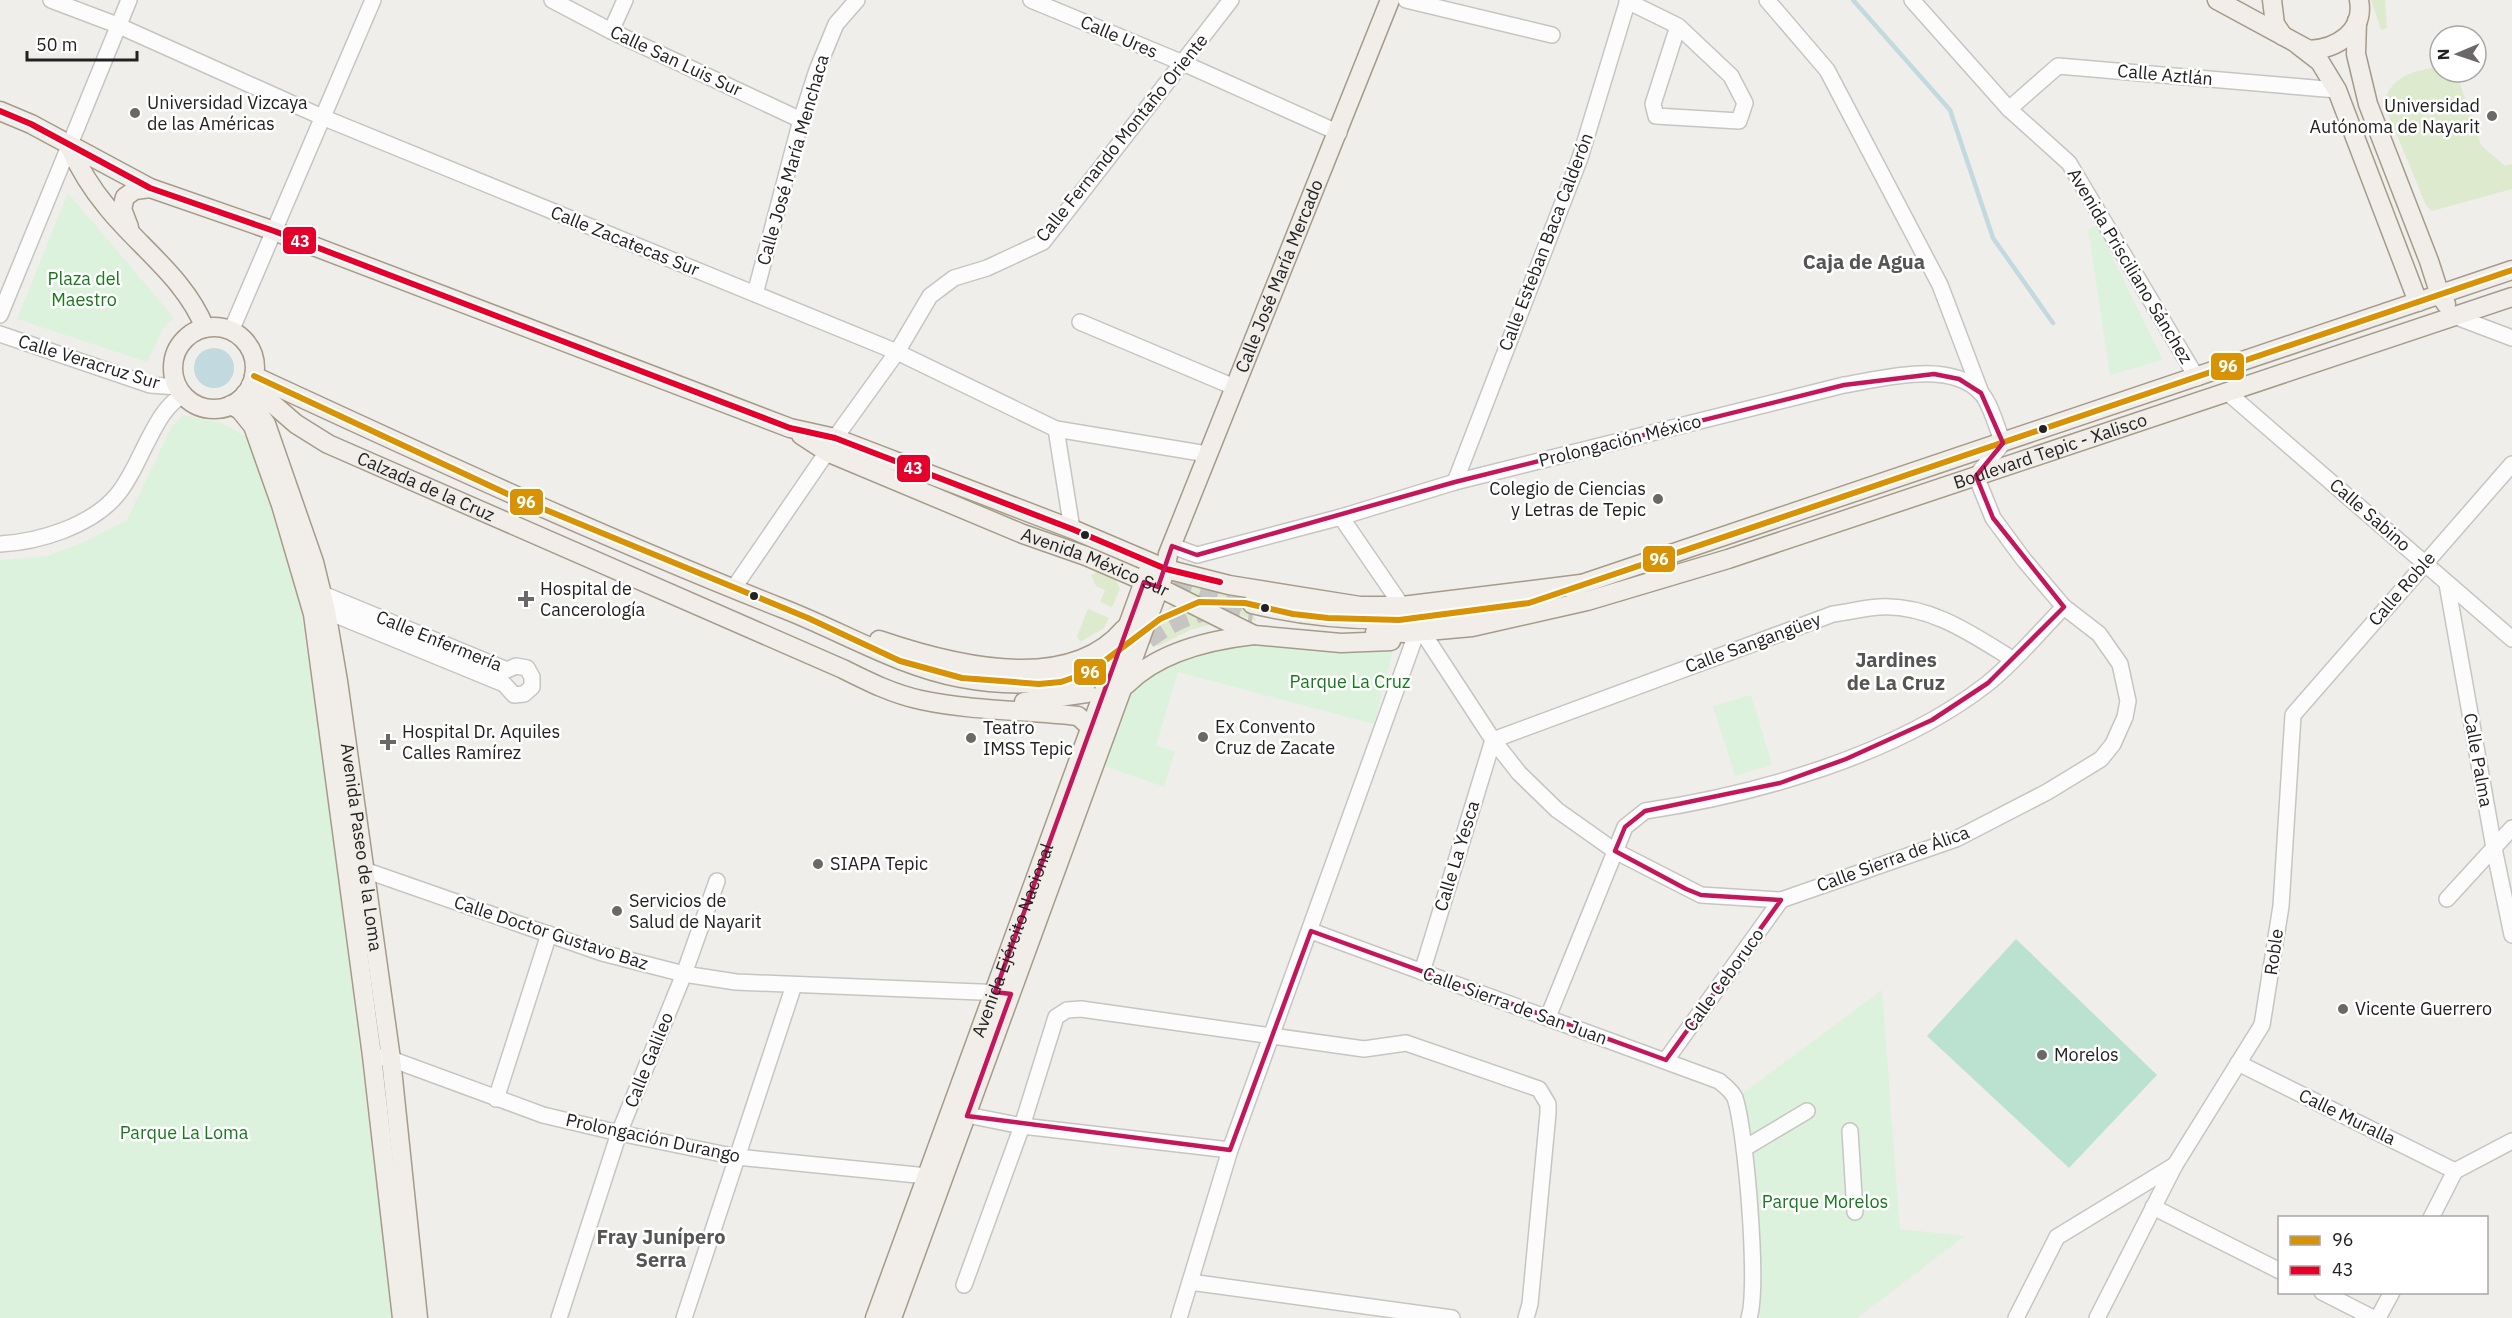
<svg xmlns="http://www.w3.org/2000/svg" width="2512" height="1318" font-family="'IBM Plex Sans',sans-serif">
<rect width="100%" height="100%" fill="#f0eeeb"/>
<g fill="#ddeacd">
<polygon points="2371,0 2385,0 2387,28 2381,30"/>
<path d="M 2432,68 L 2457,75 L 2481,145 L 2505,166 L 2512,164 L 2512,189 L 2432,211 L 2426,205 L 2384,104 C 2389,79 2409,72 2432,68 Z"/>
<polygon points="1100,571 1115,578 1120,589 1112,607 1100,602 1105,590 1096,586 1091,575"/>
<polygon points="1174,580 1255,594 1250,610 1256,621 1218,607 1173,584"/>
<polygon points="1174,603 1213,624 1190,630 1159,646 1156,645 1161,616"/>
<polygon points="1088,609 1109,618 1104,628 1080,642 1077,636"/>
</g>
<g fill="#dcf2dc">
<polygon points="68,193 174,318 164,327 147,362 17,319"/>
<polygon points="2097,226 2163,360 2110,375 2088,229"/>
<polygon points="183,415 221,423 233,429 246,437 255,456 301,610 337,866 393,1318 0,1318 0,560 47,556 84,542 127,520 172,426"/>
<polygon points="1280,639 1394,648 1374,724 1178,672 1156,746 1175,751 1164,787 1105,766 1136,671 1189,643"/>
<polygon points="1751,695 1772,765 1735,776 1713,706"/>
<polygon points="1882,990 1900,1229 1965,1236 1857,1318 1760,1318 1761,1294 1739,1096"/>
</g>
<polygon fill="#bbe2d1" points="2016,939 2157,1075 2069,1168 1927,1036"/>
<circle fill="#c2dadf" cx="214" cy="368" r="20"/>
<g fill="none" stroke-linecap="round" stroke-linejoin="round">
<polyline stroke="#c2dadf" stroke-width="4.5" points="1853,0 1950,110 1993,238 2053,323"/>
<g stroke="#c7c5c3" stroke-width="18" stroke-dasharray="18 9" stroke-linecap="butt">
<polyline points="1099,553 1186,585 1245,603"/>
<polyline points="1090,672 1124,645"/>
<path d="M 1087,693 C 1120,664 1160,620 1206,612 C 1222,609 1237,612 1253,614"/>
</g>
<defs>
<g id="minor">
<polyline points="51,0 117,25 322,117 897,352 1056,429 1207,454"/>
<polyline points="552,0 611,31 801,120"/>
<polyline points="1031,0 1183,63 1339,133"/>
<polyline points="1406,0 1552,35"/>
<polyline points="1767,0 1827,70 1940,285 1981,393"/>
<polyline points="1912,0 2009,109 2069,163 2197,378"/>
<polyline points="1627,1 1678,26 1731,76 1745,103 1739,121 1656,116 1653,104 1678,26"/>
<polyline points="611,31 625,0"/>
<polyline points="2009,109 2058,66 2337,90"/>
<polyline points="755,294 801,120 817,70 836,24 857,0"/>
<polyline points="0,315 129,0"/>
<polyline points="2454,316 2512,338"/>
<polyline points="1080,322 1234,387"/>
<polyline points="231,331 373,0"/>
<polyline points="0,334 150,385 178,387"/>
<polyline points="2227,392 2512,639"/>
<polyline points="1056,429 1072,529"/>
<polyline points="835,438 897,352 930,296 954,278 987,268 1043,242 1231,0"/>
<polyline points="1455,482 1580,158 1628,0"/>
<polyline points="1341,517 1402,606"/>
<path d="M 0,544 C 39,542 91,526 117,495 C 129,481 137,462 145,446 C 155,427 164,406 183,395"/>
<path d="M 1172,546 L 1197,555 L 1341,517 L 1455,482 L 1844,385 C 1881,379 1951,359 1981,393 C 1990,402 1998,431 2003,443 L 1976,476 L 1993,518 L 2024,560 L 2064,607 L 2099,634 L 2120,664 L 2128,701 L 2125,717 L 2113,744 L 2101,759 L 2047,792 L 1956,839 L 1781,900 L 1701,895 L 1615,851 L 1557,810 L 1519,773 L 1493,740 L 1427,639"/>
<polyline points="2447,584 2494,848 2512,935"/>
<polyline points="733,589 827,452"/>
<polyline points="313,590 507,670 516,666 527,668 532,677 532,687 524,694 514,695 504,684 326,611 316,613"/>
<polyline points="356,867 602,953 684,974 736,982 1004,993"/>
<polyline points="2447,899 2512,828"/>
<path d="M 1311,931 L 1719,1081 C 1725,1086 1732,1091 1735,1098 C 1746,1131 1759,1287 1749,1318"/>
<path d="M 1422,972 L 1493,740 L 1833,614 C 1848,612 1864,608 1879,607 C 1929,604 1972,634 2012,659"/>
<path d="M 1548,1017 L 1625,827 L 1645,811 C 1758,794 1896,755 1987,684 C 2015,662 2039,632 2064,607"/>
<polyline points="380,1057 391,1059 543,1115 619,1133 737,1157 937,1177"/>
<polyline points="1666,1060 1781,900"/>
<polyline points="2238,1063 2455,1171"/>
<polyline points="496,1099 549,934"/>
<polyline points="957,1113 1022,1126 1230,1150"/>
<polyline points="1850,1131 1855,1212"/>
<polyline points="1745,1148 1807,1111"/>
<polyline points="2455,1171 2512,1141"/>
<polyline points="2153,1207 2280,1271"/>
<polyline points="2431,1218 2455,1171"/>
<polyline points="1190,1282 1452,1318"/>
<polyline points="964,1285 1022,1126 1056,1017 1067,1010 1081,1009 1364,1049 1406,1043 1539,1089 1548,1104 1548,1113 1530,1304 1526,1318"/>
<polyline points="2322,1292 2373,1318"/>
<polyline points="559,1318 619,1133 684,974 717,881"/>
<polyline points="684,1318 794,985"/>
<polyline points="1179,1318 1230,1150 1414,640"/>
<polyline points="2016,1318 2057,1237 2175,1165"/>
<polyline points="2097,1318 2175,1165 2262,1025 2281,906 2293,715 2512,464"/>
<polyline points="2378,1318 2392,1292"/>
</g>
<g id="major">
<path d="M 2217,0 L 2309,50 C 2336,49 2365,32 2359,0"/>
<polyline points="2272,0 2275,24 2283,36"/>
<polyline points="2357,21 2356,54 2368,104 2429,261 2440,295 2446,304"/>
<polyline points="2298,45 2320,62 2337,90 2418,302"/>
<polyline points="0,111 31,124 150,188 274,231 790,428 835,438 1072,529 1166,569 1229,585 1360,606 1402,606 1581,584"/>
<path d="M 68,144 C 79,168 91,188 107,207 C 140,248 185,278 205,328"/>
<polyline points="129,227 122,209 125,197 135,190 150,188"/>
<circle cx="214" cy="368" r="41"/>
<path d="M 254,376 C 429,457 604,538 784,609 C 843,632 898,666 961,678 C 1004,686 1048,686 1090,672"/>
<path id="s1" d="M 251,385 L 296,424 L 328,444 L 843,669 C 869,682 893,694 921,700 C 972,711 1026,710 1078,716 L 1091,728"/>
<path id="s2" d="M 245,394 L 266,424 L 314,562 L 326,611 L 338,681 L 391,1059 L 418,1318"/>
<polyline points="231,405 240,410 253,426 281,505 313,614 372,1056 402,1318"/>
<path id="s3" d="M 801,435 L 827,452 L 1023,534 L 1086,556 L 1158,587 L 1254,635 L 1341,643 L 1391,641"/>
<polyline points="1570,588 2512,270"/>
<path d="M 1252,604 C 1328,622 1405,624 1482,611 C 1499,608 1517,607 1532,601"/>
<path id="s4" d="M 1375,632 L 1405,633 L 1472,627 L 1587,601 L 1728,559 L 2512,297"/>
<path d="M 879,640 C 949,664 1068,696 1124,629"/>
<path d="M 1126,685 C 1158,652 1209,640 1254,635"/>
<polyline points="1024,702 1087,693"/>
<path id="s5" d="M 875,1318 L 1147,573"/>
<path id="s6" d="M 892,1318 L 1148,618 L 1166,569 L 1168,554 L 1390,0"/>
</g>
</defs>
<use href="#minor" stroke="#c6c5c3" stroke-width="18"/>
<use href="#major" stroke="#a59b89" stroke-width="21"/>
<use href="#minor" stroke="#fdfcfc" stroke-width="15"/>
<use href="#major" stroke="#f1ede8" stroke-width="18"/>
<defs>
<polyline id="bus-1" points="254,376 512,496 808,618 900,661 962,678 1039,684 1061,682 1090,672 1160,619 1199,602 1245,603 1293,614 1328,618 1399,620 1529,603 2512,270"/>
<polyline id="bus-2" points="0,111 31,124 150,188 274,231 790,428 835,438 1072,529 1166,569 1220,582"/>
</defs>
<use href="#bus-1" stroke="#fff" stroke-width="10"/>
<use href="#bus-2" stroke="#fff" stroke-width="10"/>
<use href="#bus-1" stroke="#d79205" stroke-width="6"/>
<use href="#bus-2" stroke="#e4002b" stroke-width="6"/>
</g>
<path fill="none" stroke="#c2185b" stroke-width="4.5" stroke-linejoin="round" d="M 1934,374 L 1959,379 L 1981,393 L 2003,443 L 1976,476 L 1993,518 L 2064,607 L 1988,683 L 1932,720 L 1846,759 L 1780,783 L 1645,811 L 1625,827 L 1615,851 L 1686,889 L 1701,895 L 1781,900 L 1666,1060 L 1311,931 L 1230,1150 L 967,1116 L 1011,994 L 995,992 L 1144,582 L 1158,587 L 1172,546 L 1197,555 L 1455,482 L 1844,385 Z"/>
<g fill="#6a6968" stroke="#fff" stroke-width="2">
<circle cx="135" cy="113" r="6"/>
<circle cx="2492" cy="116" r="6"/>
<circle cx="1658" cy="499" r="6"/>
<path d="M523 590h6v6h6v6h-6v6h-6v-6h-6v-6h6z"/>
<circle cx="1203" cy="737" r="6"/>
<circle cx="971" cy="738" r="6"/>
<path d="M385 733h6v6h6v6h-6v6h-6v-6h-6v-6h6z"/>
<circle cx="818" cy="864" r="6"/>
<circle cx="617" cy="911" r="6"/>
<circle cx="2343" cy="1009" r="6"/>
<circle cx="2042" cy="1055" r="6"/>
</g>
<g fill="#222" stroke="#fff" stroke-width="2">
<circle cx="2043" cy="429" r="5"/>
<circle cx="1085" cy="535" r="5"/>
<circle cx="754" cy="596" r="5"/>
<circle cx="1265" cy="608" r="5"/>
</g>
<g text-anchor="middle" stroke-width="5" stroke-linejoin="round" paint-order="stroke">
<g font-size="18" fill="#222" stroke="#fff">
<text transform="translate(1119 37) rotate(23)" y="6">Calle Ures</text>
<text transform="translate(676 61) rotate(25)" y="6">Calle San Luis Sur</text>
<text transform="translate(2165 75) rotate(5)" y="6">Calle Aztlán</text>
<text transform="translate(1122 138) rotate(-51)" y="6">Calle Fernando Montaño Oriente</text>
<text transform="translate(793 160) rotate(-74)" y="6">Calle José María Menchaca</text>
<text transform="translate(625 241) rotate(22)" y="6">Calle Zacatecas Sur</text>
<text transform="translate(1546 242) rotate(-69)" y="6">Calle Esteban Baca Calderón</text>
<text transform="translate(2130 266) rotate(59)" y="6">Avenida Prisciliano Sánchez</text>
<text dy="6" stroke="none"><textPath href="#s6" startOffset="1112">Calle José María Mercado</textPath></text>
<text transform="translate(89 362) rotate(17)" y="6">Calle Veracruz Sur</text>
<text transform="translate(1620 441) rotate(-14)" y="6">Prolongación México</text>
<text dy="6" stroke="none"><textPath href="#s4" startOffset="702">Boulevard Tepic - Xalisco</textPath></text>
<text dy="6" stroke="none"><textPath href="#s1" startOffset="204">Calzada de la Cruz</textPath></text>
<text transform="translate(2370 515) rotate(41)" y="6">Calle Sabino</text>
<text dy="6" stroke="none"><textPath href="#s3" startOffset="321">Avenida México Sur</textPath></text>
<text transform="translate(2402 589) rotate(-49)" y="6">Calle Roble</text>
<text transform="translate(439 641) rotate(22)" y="6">Calle Enfermería</text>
<text transform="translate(1753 643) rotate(-20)" y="6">Calle Sangangüey</text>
<text transform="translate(2478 760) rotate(80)" y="6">Calle Palma</text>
<text dy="6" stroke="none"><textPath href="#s2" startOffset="472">Avenida Paseo de la Loma</textPath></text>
<text transform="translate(1457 856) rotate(-73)" y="6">Calle La Yesca</text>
<text transform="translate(1893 859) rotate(-20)" y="6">Calle Sierra de Álica</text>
<text transform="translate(551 933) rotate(18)" y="6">Calle Doctor Gustavo Baz</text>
<text dy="6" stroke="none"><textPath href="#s5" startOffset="402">Avenida Ejército Nacional</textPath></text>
<text transform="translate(2274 952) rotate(-82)" y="6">Roble</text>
<text transform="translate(1724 980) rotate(-54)" y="6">Calle Ceboruco</text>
<text transform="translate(1515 1006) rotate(20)" y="6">Calle Sierra de San Juan</text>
<text transform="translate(649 1060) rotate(-68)" y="6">Calle Galileo</text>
<text transform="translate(2347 1117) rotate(26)" y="6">Calle Muralla</text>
<text transform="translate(653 1138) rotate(12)" y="6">Prolongación Durango</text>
</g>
<g font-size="18" fill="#222" stroke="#fff" text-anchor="start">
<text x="147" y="109">Universidad Vizcaya<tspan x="147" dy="21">de las Américas</tspan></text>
<text x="2480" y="112" text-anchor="end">Universidad<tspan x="2480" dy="21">Autónoma de Nayarit</tspan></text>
<text x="1646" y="495" text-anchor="end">Colegio de Ciencias<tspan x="1646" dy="21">y Letras de Tepic</tspan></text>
<text x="540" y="595">Hospital de<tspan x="540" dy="21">Cancerología</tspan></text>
<text x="1215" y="733">Ex Convento<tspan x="1215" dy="21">Cruz de Zacate</tspan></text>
<text x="983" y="734">Teatro<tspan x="983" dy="21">IMSS Tepic</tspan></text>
<text x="402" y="738">Hospital Dr. Aquiles<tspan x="402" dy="21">Calles Ramírez</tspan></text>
<text x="830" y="870">SIAPA Tepic</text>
<text x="629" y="907">Servicios de<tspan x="629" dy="21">Salud de Nayarit</tspan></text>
<text x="2355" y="1015">Vicente Guerrero</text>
<text x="2054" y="1061">Morelos</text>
</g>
<g font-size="18" fill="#17791d" stroke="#fff">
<text x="84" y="285">Plaza del<tspan x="84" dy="21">Maestro</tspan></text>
<text x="1350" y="688">Parque La Cruz</text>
<text x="184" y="1139">Parque La Loma</text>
<text x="1825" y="1208">Parque Morelos</text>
</g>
<g font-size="20" font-weight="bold" fill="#555" stroke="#fff">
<text x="1864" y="269">Caja de Agua</text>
<text x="1896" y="667">Jardines<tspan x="1896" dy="23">de La Cruz</tspan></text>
<text x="661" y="1244">Fray Junípero<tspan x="661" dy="23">Serra</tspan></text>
</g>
</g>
<g stroke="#fff" stroke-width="2">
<rect x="282" y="226" width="35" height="29" rx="6" fill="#e4002b"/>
<rect x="2210" y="352" width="35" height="29" rx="6" fill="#d79205"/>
<rect x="896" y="454" width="35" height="29" rx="6" fill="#e4002b"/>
<rect x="509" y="488" width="35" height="28" rx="6" fill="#d79205"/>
<rect x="1642" y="545" width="34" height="28" rx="6" fill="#d79205"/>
<rect x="1073" y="658" width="34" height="28" rx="6" fill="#d79205"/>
</g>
<g font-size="16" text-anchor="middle" font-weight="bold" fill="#fff">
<text x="300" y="247">43</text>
<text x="2228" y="372">96</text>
<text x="913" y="474">43</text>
<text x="526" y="508">96</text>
<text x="1659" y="565">96</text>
<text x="1090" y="678">96</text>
</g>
<rect x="2278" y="1216" width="210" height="78" fill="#ffffff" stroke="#a7a7a7" stroke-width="1.5"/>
<rect x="2290" y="1236" width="30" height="9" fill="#d79205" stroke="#a7a7a7" stroke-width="1.5"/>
<text x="2332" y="1246" font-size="18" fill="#222222">96</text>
<rect x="2290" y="1266" width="30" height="9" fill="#e4002b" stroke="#a7a7a7" stroke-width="1.5"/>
<text x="2332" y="1276" font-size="18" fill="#222222">43</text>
<g transform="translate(2458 54) rotate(268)"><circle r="28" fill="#ffffff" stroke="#a7a7a7" stroke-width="1.5"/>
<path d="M0-4.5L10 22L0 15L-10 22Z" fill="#6a6968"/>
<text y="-9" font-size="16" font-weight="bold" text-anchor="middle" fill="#222222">N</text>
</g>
<path d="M27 51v9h110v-9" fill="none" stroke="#222222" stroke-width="3"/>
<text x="36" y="51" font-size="18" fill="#222222" stroke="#ffffff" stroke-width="4.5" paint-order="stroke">50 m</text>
</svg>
